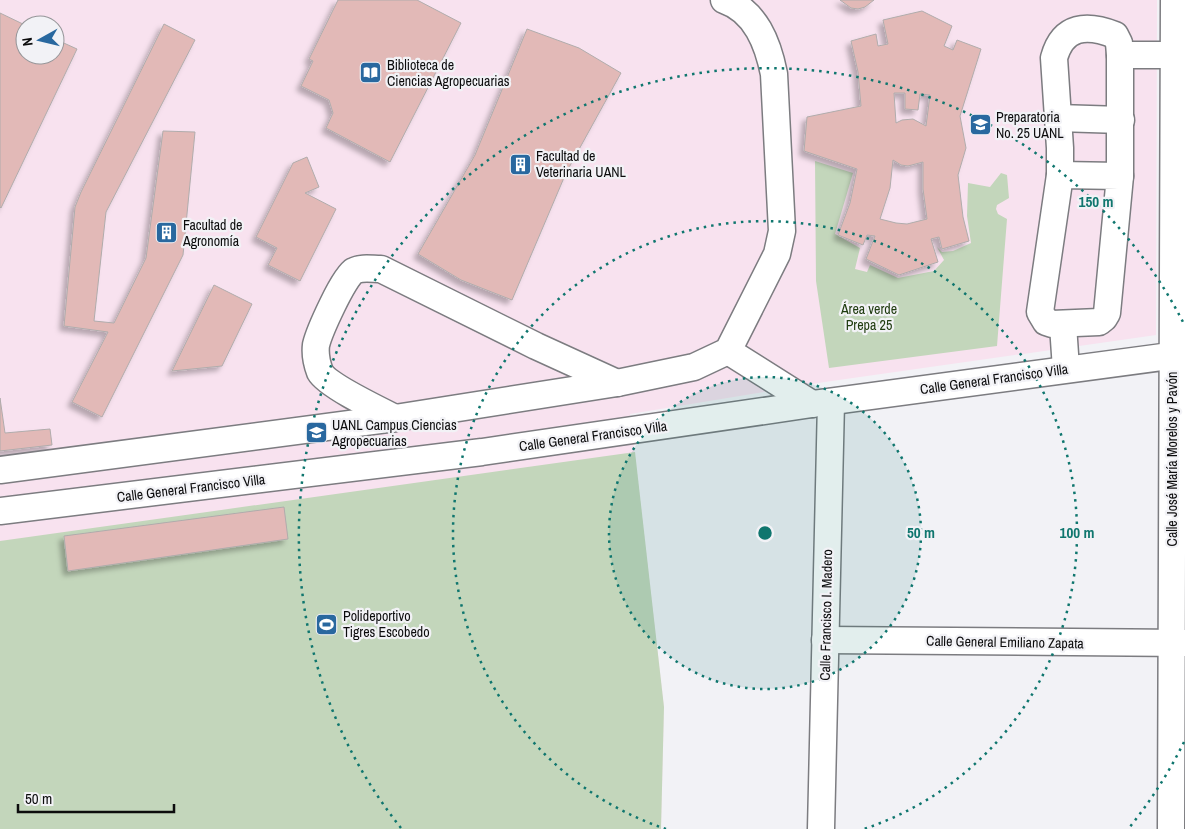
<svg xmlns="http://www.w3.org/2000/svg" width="1185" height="829" font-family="'Archivo Narrow',sans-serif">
<defs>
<filter id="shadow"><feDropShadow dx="-4.5" dy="4.5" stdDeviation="2.5" flood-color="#0004"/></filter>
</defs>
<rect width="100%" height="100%" fill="#f2f2f6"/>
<path fill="#f8e2ef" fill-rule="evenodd" d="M 0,0 L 1157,0 L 1156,335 L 818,383 L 630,414 L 664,707 L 661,829 L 0,829 ZM 25,25 L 55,25 L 55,55 L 25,55 Z"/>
<g fill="#c3d6bb">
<polygon points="815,161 853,173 835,234 860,248 855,269 867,272 870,265 898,278 934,271 944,260 937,247 942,252 953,251 971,243 967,216 968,183 990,187 1001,173 1007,175 1009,198 997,205 996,209 998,214 1007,219 997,346 829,368 816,281"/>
<polygon points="635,452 664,707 661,829 0,829 0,541"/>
</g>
<g fill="#e2b9b7" stroke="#b0acac" fill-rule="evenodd" filter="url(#shadow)">
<polygon points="338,0 417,0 461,23 390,162 326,128 333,113 329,100 301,86 313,61 309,59"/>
<polygon points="840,0 874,0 865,7 858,9 851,8"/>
<path d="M 922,11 L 952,26 L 944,46 L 953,50 L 957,40 L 981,49 L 960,116 L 966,148 L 958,175 L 963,217 L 969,241 L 942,249 L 939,237 L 931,239 L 938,262 L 899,275 L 866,259 L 875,236 L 867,235 L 863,245 L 838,235 L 850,203 L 857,169 L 804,151 L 807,117 L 861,106 L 858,72 L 851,41 L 876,34 L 878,46 L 888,44 L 883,20 ZM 894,93 L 905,93 L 905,109 L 918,110 L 920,94 L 930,95 L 926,126 L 913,119 L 902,120 L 896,123 ZM 893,160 L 901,165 L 908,166 L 923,162 L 923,189 L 927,219 L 907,224 L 896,223 L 880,219 L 890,188 Z"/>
<polygon points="0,13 25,25 25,55 55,55 55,39 77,49 1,208 0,207"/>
<polygon points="164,24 195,40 106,212 94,321 114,323 146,258 163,131 195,132 183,255 102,417 72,402 108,332 64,326 75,207 81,192"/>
<polygon points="527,29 579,48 621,73 566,173 512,300 461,280 418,254 475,155"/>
<polygon points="307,157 319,187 305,193 336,209 300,281 268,265 277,248 256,237 293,163"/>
<polygon points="214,285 252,304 222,366 172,371"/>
<polygon points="0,398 5,433 50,429 52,445 0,451"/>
<polygon points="284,507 288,539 68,571 64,536"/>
</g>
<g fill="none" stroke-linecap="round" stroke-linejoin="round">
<defs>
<g id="minor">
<polyline points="1120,55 1174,55"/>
<polyline points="1058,118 1121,120"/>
<polygon points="1060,175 1120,176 1107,313 1104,318 1099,322 1052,324 1046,322 1040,312"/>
<path d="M 1060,175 L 1060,148 L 1054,58 C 1063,25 1087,24 1115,35 L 1119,43 L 1120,55 L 1120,176"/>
<polyline points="1063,325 1066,369"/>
<polyline points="728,351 812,404"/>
<path d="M 395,418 C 379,410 327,385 320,372 C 317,364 315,353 316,345 C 319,332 344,276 354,271 C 361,267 372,269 381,269 L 536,346 L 617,383"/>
<path d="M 0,470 L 395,418 L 617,383 L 694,367 L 728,351 L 777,254 L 782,231 L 774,74 C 768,44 756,11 724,0"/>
<polyline points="0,511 482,452 812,404 1185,354"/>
<polyline points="825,640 1185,643"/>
<polyline points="821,829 831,402"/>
<polyline points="1171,829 1174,0"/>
</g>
</defs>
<use href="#minor" stroke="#7c7c80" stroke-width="29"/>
<use href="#minor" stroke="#fff" stroke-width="26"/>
</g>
<circle cx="765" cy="533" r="156" fill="#0f766e" fill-opacity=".12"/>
<g fill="none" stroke="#0f766e" stroke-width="2.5" stroke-dasharray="2.5 5">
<circle cx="765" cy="533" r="156"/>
<path d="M666 829A312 312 0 1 1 864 829"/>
<path d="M1184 742A468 468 0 0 1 1129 828M401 828A468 468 0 1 1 1184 324"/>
</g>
<defs>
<symbol id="library-square" viewBox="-11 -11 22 22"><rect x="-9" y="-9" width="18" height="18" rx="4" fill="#29689f" stroke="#f2f2f6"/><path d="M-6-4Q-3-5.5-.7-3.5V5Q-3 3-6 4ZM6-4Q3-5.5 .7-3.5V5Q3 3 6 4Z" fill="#fff"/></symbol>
<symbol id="university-square" viewBox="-11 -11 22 22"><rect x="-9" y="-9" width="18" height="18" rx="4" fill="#29689f" stroke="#f2f2f6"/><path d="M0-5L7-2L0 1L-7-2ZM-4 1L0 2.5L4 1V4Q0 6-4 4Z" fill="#fff"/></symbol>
<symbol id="building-square" viewBox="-11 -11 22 22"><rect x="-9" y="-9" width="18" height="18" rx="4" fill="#29689f" stroke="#f2f2f6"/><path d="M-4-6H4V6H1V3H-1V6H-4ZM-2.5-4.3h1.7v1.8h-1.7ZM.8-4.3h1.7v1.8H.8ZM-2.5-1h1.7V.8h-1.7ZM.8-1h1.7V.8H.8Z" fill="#fff"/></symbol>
<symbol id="stadium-square" viewBox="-11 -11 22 22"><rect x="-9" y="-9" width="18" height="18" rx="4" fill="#29689f" stroke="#f2f2f6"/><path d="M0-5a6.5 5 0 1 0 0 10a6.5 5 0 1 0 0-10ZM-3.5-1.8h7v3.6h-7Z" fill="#fff"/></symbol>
</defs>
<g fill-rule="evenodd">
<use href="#library-square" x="358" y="60" width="25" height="25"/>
<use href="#university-square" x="968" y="112" width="25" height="25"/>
<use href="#building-square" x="508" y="152" width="25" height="25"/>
<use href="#building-square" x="154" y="220" width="25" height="25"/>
<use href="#university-square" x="304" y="420" width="25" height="25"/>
<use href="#stadium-square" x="314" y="612" width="25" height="25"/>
</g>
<g text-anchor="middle" stroke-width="4.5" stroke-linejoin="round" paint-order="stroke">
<g font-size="14" fill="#0c0c0d" stroke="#f2f2f6" text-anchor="start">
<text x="387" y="70">Biblioteca de<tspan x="387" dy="16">Ciencias Agropecuarias</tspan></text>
<text x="996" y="122">Preparatoria<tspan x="996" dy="16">No. 25 UANL</tspan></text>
<text x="536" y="161">Facultad de<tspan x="536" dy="16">Veterinaria UANL</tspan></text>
<text x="183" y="230">Facultad de<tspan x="183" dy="16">Agronomía</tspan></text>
<text x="332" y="430">UANL Campus Ciencias<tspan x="332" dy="16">Agropecuarias</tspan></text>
<text x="343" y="621">Polideportivo<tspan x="343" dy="16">Tigres Escobedo</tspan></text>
</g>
<g font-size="14" fill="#203c10" stroke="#f2f2f6">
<text x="869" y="314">Área verde<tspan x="869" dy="16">Prepa 25</tspan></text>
</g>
<g font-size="14" fill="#0c0c0d" stroke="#f2f2f6">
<text transform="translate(994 379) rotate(-8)" y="5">Calle General Francisco Villa</text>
<text transform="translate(593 436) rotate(-8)" y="5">Calle General Francisco Villa</text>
<text transform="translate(1172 459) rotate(-90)" y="5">Calle José María Morelos y Pavón</text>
<text transform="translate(191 488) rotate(-7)" y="5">Calle General Francisco Villa</text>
<text transform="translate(826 615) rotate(-89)" y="5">Calle Francisco I. Madero</text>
<text transform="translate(1005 642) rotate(1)" y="5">Calle General Emiliano Zapata</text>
</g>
</g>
<circle cx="765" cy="533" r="8" fill="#0f766e" stroke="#f2f2f6" stroke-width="2.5"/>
<g font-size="15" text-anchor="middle" font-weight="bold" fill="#0f766e" stroke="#f2f2f6" stroke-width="4.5" stroke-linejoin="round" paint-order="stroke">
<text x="1096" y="207">150 m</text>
<text x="921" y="538">50 m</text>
<text x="1077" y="538">100 m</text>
</g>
<g transform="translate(40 40) rotate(262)"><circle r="24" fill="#f2f2f6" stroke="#969699"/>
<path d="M0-4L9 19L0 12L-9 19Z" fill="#29689f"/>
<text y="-8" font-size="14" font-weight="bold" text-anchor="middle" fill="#0c0c0d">N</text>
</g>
<path d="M18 804v8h156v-8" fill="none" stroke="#0c0c0d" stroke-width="2.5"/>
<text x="25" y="804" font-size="15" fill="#0c0c0d" stroke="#f2f2f6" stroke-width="4" paint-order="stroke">50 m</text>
</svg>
